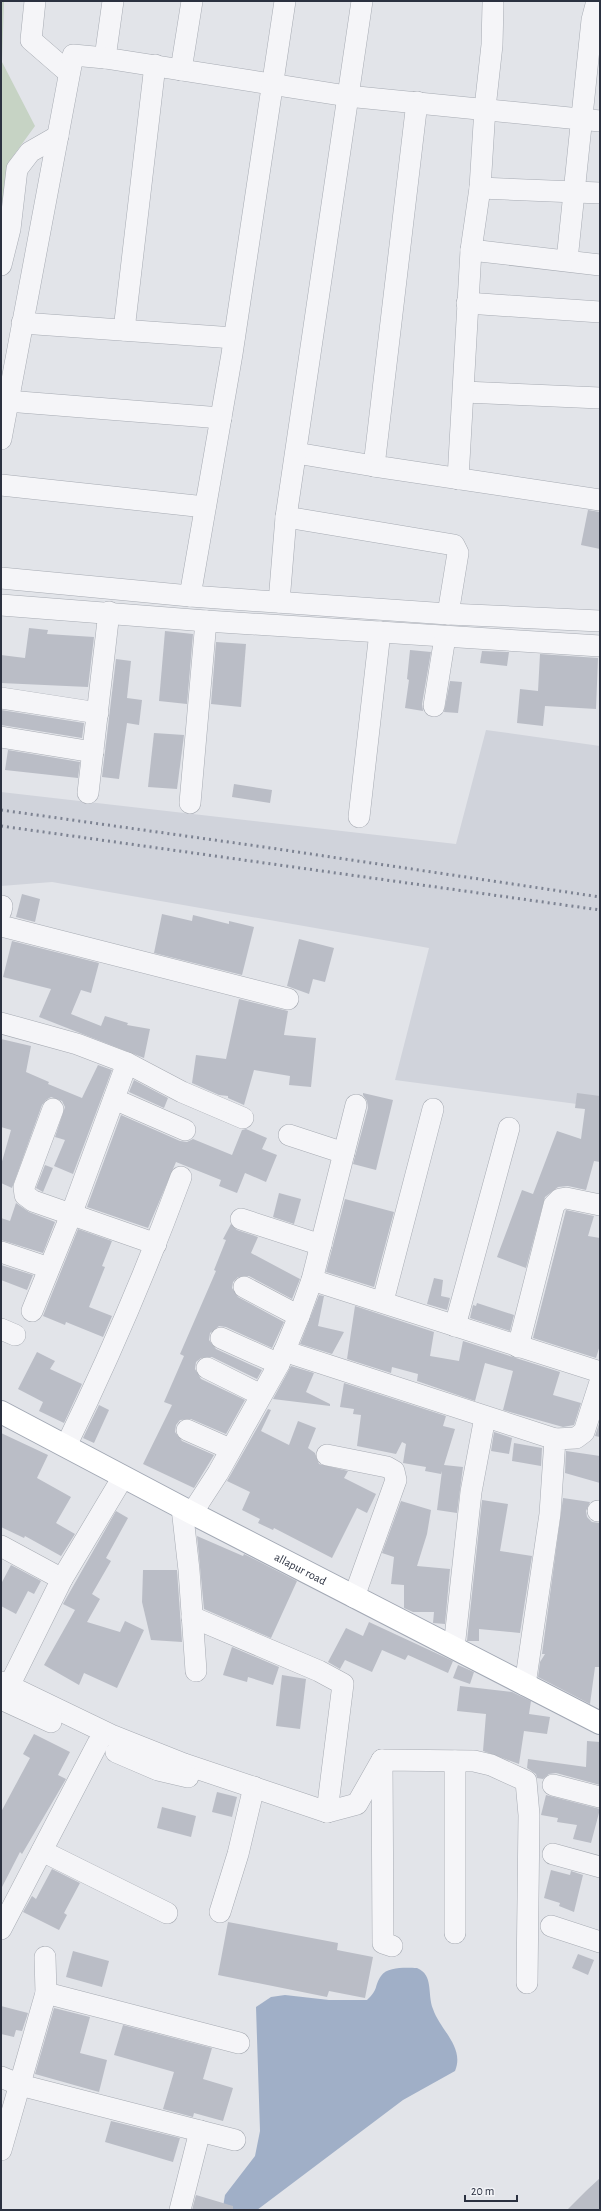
<svg xmlns="http://www.w3.org/2000/svg" width="601" height="2211" font-family="'Alegreya Sans',sans-serif">
<rect width="100%" height="100%" fill="#e2e4e9"/>
<polygon fill="#d0d3db" points="486,730 600,746 600,1107 395,1080 429,948 52,882 1,886 1,792 456,844"/>
<polygon fill="#c6d3c4" points="1,1 4,1 2,62 35,126 11,159 1,247"/>
<path fill="#a0afc7" d="M 417,1968 C 434,1975 427,1994 433,2009 C 440,2030 465,2047 455,2071 L 403,2100 L 257,2210 L 224,2210 L 223,2207 L 225,2195 L 255,2156 L 260,2131 L 256,2007 L 271,1997 L 285,1995 L 329,2000 L 367,2000 C 379,1989 374,1986 381,1976 C 388,1966 407,1968 417,1968 Z"/>
<g fill="#babdc6">
<polygon points="588,510 600,512 600,549 581,545"/>
<polygon points="29,628 48,630 47,634 94,637 88,687 1,683 1,655 25,658"/>
<polygon points="165,631 193,634 187,704 159,701"/>
<polygon points="216,642 246,644 241,707 211,704"/>
<polygon points="410,650 431,652 422,704 423,711 405,708 409,680 407,679"/>
<polygon points="482,651 509,652 507,666 480,663"/>
<polygon points="540,654 598,658 596,709 545,706 543,726 517,723 520,689 538,691"/>
<polygon points="116,659 131,661 127,698 142,700 139,725 127,723 119,779 102,777"/>
<polygon points="450,681 462,682 458,713 444,712"/>
<polygon points="1,710 84,723 82,738 1,725"/>
<polygon points="154,733 184,735 177,789 148,787"/>
<polygon points="8,750 80,762 78,778 5,770"/>
<polygon points="234,784 272,790 270,803 232,797"/>
<polygon points="22,894 40,899 35,922 16,917"/>
<polygon points="162,914 192,921 193,915 229,924 229,921 254,927 242,975 154,953"/>
<polygon points="299,939 334,948 325,982 313,979 309,994 287,986"/>
<polygon points="12,941 99,963 91,993 81,990 71,1014 101,1026 105,1016 128,1023 127,1025 150,1029 144,1058 39,1017 51,989 3,977"/>
<polygon points="239,999 288,1011 284,1035 316,1038 311,1087 289,1085 290,1076 254,1070 244,1105 228,1098 228,1096 219,1095 192,1083 196,1055 226,1059"/>
<polygon points="1,1039 31,1046 26,1072 49,1082 48,1084 82,1098 98,1065 112,1070 73,1174 54,1166 65,1140 55,1137 65,1107 62,1101 51,1097 46,1100 42,1105 12,1188 1,1183 1,1165 11,1130 1,1127"/>
<polygon points="134,1080 168,1098 164,1108 129,1092"/>
<polygon points="363,1093 393,1100 376,1170 353,1164 368,1108 367,1101 363,1095"/>
<polygon points="577,1093 600,1096 600,1162 594,1161 586,1190 568,1186 558,1187 545,1197 526,1268 497,1257 522,1190 533,1194 557,1131 581,1139 585,1109 575,1108"/>
<polygon points="121,1115 180,1141 187,1142 193,1139 232,1155 242,1130 246,1129 267,1138 262,1149 277,1155 266,1182 245,1173 237,1193 219,1186 221,1180 176,1162 148,1228 87,1207"/>
<polygon points="45,1165 53,1168 43,1192 36,1188"/>
<polygon points="279,1193 301,1199 294,1224 273,1217"/>
<polygon points="345,1199 394,1212 374,1287 326,1272"/>
<polygon points="16,1203 29,1212 55,1222 43,1253 1,1240 1,1218 10,1221"/>
<polygon points="566,1210 594,1216 588,1236 600,1238 600,1345 596,1358 533,1338"/>
<polygon points="231,1224 237,1230 258,1237 251,1253 300,1279 292,1299 249,1276 238,1277 233,1282 232,1288 238,1297 284,1322 272,1348 226,1327 219,1326 210,1333 209,1340 216,1349 262,1370 257,1379 212,1357 201,1358 196,1362 195,1369 201,1379 245,1400 226,1434 191,1419 180,1420 176,1425 175,1432 182,1441 214,1455 194,1488 143,1464 172,1405 164,1402 184,1356 180,1354 216,1271 214,1270 226,1240 223,1239"/>
<polygon points="78,1229 112,1241 102,1266 105,1267 89,1307 112,1316 103,1337 66,1322 65,1325 43,1316"/>
<polygon points="1,1265 33,1275 27,1290 1,1280"/>
<polygon points="434,1278 443,1280 441,1296 450,1298 447,1310 427,1304"/>
<polygon points="319,1295 324,1296 318,1326 344,1332 332,1354 300,1344"/>
<polygon points="477,1303 514,1315 510,1331 470,1318 473,1305 476,1306"/>
<polygon points="355,1306 434,1332 430,1356 459,1361 463,1341 560,1372 553,1395 581,1403 574,1425 563,1427 503,1410 513,1371 485,1363 475,1401 417,1381 418,1374 392,1367 391,1373 347,1359"/>
<polygon points="37,1352 55,1361 50,1369 82,1384 64,1423 39,1411 43,1402 18,1389"/>
<polygon points="291,1366 314,1373 306,1392 330,1404 330,1406 273,1399"/>
<polygon points="344,1383 446,1416 443,1426 455,1429 444,1465 463,1467 457,1513 437,1510 442,1471 441,1474 425,1471 426,1467 403,1463 406,1444 402,1442 396,1454 357,1446 361,1415 353,1414 354,1409 340,1407"/>
<polygon points="99,1405 109,1410 94,1443 83,1438"/>
<polygon points="268,1409 271,1410 261,1431 289,1445 298,1421 316,1428 308,1448 315,1453 319,1464 348,1471 344,1478 376,1494 367,1513 357,1508 332,1558 274,1528 273,1530 258,1523 260,1519 242,1510 250,1492 227,1481"/>
<polygon points="600,1421 600,1437 595,1436"/>
<polygon points="494,1432 512,1438 509,1454 491,1451"/>
<polygon points="1,1433 48,1455 37,1478 71,1497 56,1523 75,1534 61,1556 25,1536 24,1538 1,1527"/>
<polygon points="514,1443 542,1448 541,1466 512,1461"/>
<polygon points="566,1451 600,1456 600,1483 565,1473"/>
<polygon points="563,1498 590,1502 586,1511 587,1517 592,1522 600,1523 600,1667 595,1667 590,1704 538,1677 540,1662 545,1654 542,1654"/>
<polygon points="482,1500 508,1504 500,1551 532,1556 520,1633 479,1629 479,1641 467,1641"/>
<polygon points="401,1501 431,1510 427,1534 417,1566 450,1569 445,1624 433,1623 434,1612 413,1612 404,1608 404,1585 391,1584 394,1557 382,1553"/>
<polygon points="116,1511 128,1518 106,1558 111,1561 92,1594 100,1599 87,1622 120,1632 125,1621 144,1630 117,1688 84,1673 79,1685 44,1665 75,1610 63,1604"/>
<polygon points="197,1536 243,1556 244,1554 297,1581 271,1638 204,1609"/>
<polygon points="11,1565 41,1581 34,1594 28,1591 16,1614 1,1606 1,1584"/>
<polygon points="143,1570 177,1570 182,1642 151,1640 142,1602"/>
<polygon points="369,1622 453,1661 448,1673 408,1655 405,1660 382,1650 372,1672 345,1660 340,1669 328,1662 346,1628 363,1636"/>
<polygon points="232,1647 279,1667 273,1685 248,1677 247,1682 223,1675"/>
<polygon points="458,1665 474,1672 470,1684 453,1678"/>
<polygon points="282,1675 306,1679 300,1729 276,1726"/>
<polygon points="460,1686 512,1692 531,1701 529,1714 550,1717 547,1734 524,1731 519,1764 483,1751 486,1714 457,1711"/>
<polygon points="34,1734 70,1752 58,1775 66,1779 22,1854 20,1852 1,1889 1,1812 30,1758 23,1754"/>
<polygon points="587,1741 600,1742 600,1785 556,1773 549,1774 543,1779 537,1778 536,1774 527,1768 528,1759 586,1767"/>
<polygon points="217,1792 237,1797 232,1817 212,1812"/>
<polygon points="546,1795 600,1809 591,1843 573,1839 577,1825 557,1822 558,1818 541,1815"/>
<polygon points="162,1807 196,1816 191,1837 157,1828"/>
<polygon points="52,1869 80,1883 64,1913 67,1915 59,1930 23,1912 32,1896 36,1899"/>
<polygon points="551,1870 570,1875 571,1871 583,1875 574,1912 559,1906 560,1903 544,1898"/>
<polygon points="228,1922 338,1943 337,1950 373,1957 365,1998 329,1991 327,1997 218,1975"/>
<polygon points="73,1951 109,1961 102,1987 66,1977"/>
<polygon points="578,1954 594,1960 588,1975 572,1968"/>
<polygon points="1,2006 28,2013 22,2031 16,2030 14,2037 1,2034"/>
<polygon points="54,2008 90,2017 80,2053 107,2060 99,2092 35,2074"/>
<polygon points="123,2025 212,2048 203,2079 233,2088 223,2121 194,2113 193,2117 163,2109 174,2072 114,2055"/>
<polygon points="111,2121 180,2138 173,2162 105,2142"/>
<polygon points="600,2178 600,2210 567,2210 586,2191"/>
<polygon points="196,2195 233,2206 233,2210 192,2210"/>
</g>
<g fill="none" stroke-linecap="round" stroke-linejoin="round">
<defs>
<g id="minor">
<polyline points="35,1 31,40 69,73"/>
<polyline points="113,1 105,58 347,96 600,121"/>
<polyline points="181,70 192,1"/>
<polyline points="417,102 374,466 600,500"/>
<polyline points="480,188 600,193"/>
<polyline points="471,250 600,265"/>
<polyline points="567,260 592,20 597,1"/>
<polyline points="1,265 10,229 17,169 30,152 58,136"/>
<polyline points="467,303 600,312"/>
<polyline points="22,323 234,338"/>
<polyline points="124,330 155,65"/>
<polyline points="464,392 600,398"/>
<polyline points="7,401 221,418"/>
<polyline points="1,439 73,55 105,58"/>
<polyline points="296,453 374,466"/>
<polyline points="458,479 471,250 480,188 485,108 492,45 493,4"/>
<polyline points="1,485 205,507"/>
<polyline points="286,517 454,545 458,553 448,614"/>
<polyline points="1,578 190,596 448,614 600,621"/>
<polyline points="190,596 232,354 285,1"/>
<polyline points="279,602 286,517 362,1"/>
<polyline points="1,605 206,621 600,646"/>
<polyline points="1,698 98,713"/>
<polyline points="434,706 445,637"/>
<polyline points="1,737 93,752"/>
<polyline points="88,793 109,612"/>
<polyline points="190,803 206,621"/>
<polyline points="359,817 380,632"/>
<polyline points="1,911 2,906"/>
<polyline points="1,926 288,999"/>
<polyline points="1,1023 77,1044 127,1063 182,1092 243,1118"/>
<polyline points="114,1099 185,1130"/>
<polyline points="53,1109 24,1187 25,1195 33,1201 156,1244"/>
<polyline points="289,1135 344,1153"/>
<polyline points="241,1219 321,1245"/>
<polyline points="1,1252 49,1268"/>
<polyline points="312,1280 600,1372"/>
<polyline points="244,1287 299,1316"/>
<polyline points="383,1301 433,1109"/>
<polyline points="32,1311 71,1215 127,1063"/>
<polyline points="455,1326 509,1128"/>
<polyline points="1,1329 15,1335"/>
<polyline points="221,1338 279,1364"/>
<polyline points="518,1347 554,1205 560,1199 566,1198 600,1205"/>
<polyline points="284,1351 555,1439"/>
<polyline points="207,1368 261,1395"/>
<polyline points="187,1430 230,1449"/>
<path d="M 66,1446 C 109,1358 147,1269 181,1177"/>
<polyline points="327,1455 387,1467 394,1471 396,1480 354,1597"/>
<polyline points="182,1508 189,1570 196,1671"/>
<polyline points="598,1511 600,1511"/>
<polyline points="192,1513 218,1473 279,1364 299,1316 312,1280 356,1105"/>
<polyline points="1,1546 62,1579"/>
<polyline points="192,1617 319,1671 343,1684 327,1812"/>
<polyline points="454,1648 471,1492 485,1417"/>
<polyline points="1,1682 111,1735 184,1764 327,1812 357,1804 382,1760 474,1761 491,1765 526,1781 529,1815 527,1983"/>
<polyline points="525,1685 550,1514 555,1439 576,1438 584,1432 600,1382"/>
<polyline points="9,1686 62,1579 123,1477"/>
<polyline points="1,1699 51,1722"/>
<polyline points="116,1752 158,1770 188,1777"/>
<polyline points="382,1760 383,1943 392,1946"/>
<polyline points="553,1785 600,1797"/>
<polyline points="42,1851 167,1913"/>
<polyline points="553,1854 600,1867"/>
<polyline points="220,1912 238,1854 254,1787"/>
<polyline points="551,1926 600,1942"/>
<polyline points="1,1929 98,1743"/>
<polyline points="455,1933 455,1761"/>
<polyline points="46,1993 239,2043"/>
<polyline points="1,2077 20,2085 235,2140"/>
<polyline points="1,2150 46,1993 45,1957"/>
<polyline points="180,2210 200,2131"/>
</g>
<g id="major">
<path id="s1" d="M 1,1412 L 192,1513 L 600,1723"/>
</g>
</defs>
<use href="#minor" stroke="#a7abb3" stroke-width="22"/>
<use href="#major" stroke="#a2a8b4" stroke-width="24"/>
<use href="#minor" stroke="#f5f5f8" stroke-width="21"/>
<use href="#major" stroke="#fff" stroke-width="22"/>
<g stroke="#7d8392" stroke-width="3" stroke-dasharray="2 4" stroke-linecap="butt">
<polyline points="1,810 264,847 600,897"/>
<polyline points="1,826 600,910"/>
</g>
</g>
<g text-anchor="middle" stroke-width="3" stroke-linejoin="round" paint-order="stroke">
<g font-size="12" fill="#2b3140" stroke="#f2f3f7">
<text dy="4" stroke="none"><textPath href="#s1" startOffset="338">allapur road</textPath></text>
</g>
</g>
<rect width="601" height="2211" fill="none" stroke="#2b3140" stroke-width="4"/>
<path d="M465 2195v6h52v-6" fill="none" stroke="#2b3140" stroke-width="2"/>
<text x="471" y="2195" font-size="12" fill="#2b3140" stroke="#f2f3f7" stroke-width="3" paint-order="stroke">20 m</text>
</svg>
